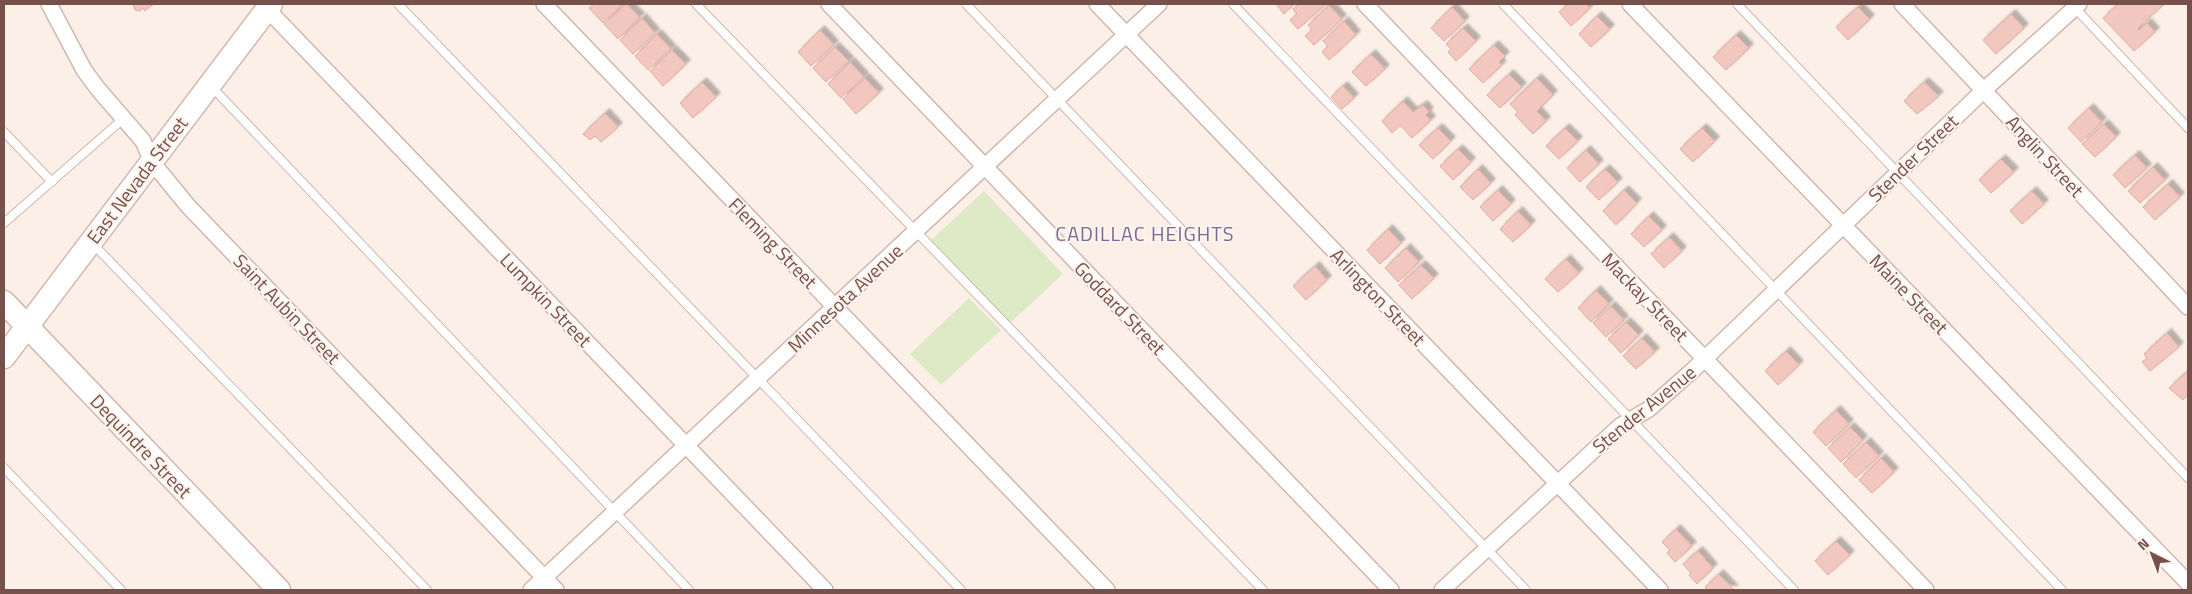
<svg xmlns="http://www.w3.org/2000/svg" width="2192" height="594" font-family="'Titillium Web',sans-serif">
<defs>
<filter id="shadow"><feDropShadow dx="4.5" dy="-4.5" stdDeviation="1" flood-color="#0004"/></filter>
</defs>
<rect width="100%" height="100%" fill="#fcefe7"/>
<g fill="#ddeac5">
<polygon points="984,191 1063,274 1009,324 929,242"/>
<polygon points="969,298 1001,330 941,385 910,354"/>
</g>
<g fill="#f1c7bf" stroke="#e4a99f" filter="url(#shadow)">
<polygon points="133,4 153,4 145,11 142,8 140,11 135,10"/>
<polygon points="594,4 623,4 603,23 589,8"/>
<polygon points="626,4 640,17 618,39 604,24"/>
<polygon points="1276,4 1294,4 1284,14"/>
<polygon points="1299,4 1326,4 1298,29 1290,20 1297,14 1293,9"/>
<polygon points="1568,4 1586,4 1590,8 1571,26 1559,12"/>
<polygon points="2118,4 2164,4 2138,28 2139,30 2147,23 2155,32 2134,51 2103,18"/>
<polygon points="1329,5 1342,19 1314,45 1305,36 1312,30 1308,25"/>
<polygon points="1452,7 1465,21 1444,41 1431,28"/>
<polygon points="1858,7 1870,19 1848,40 1836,27"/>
<polygon points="2011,14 2024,28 1996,54 1983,40"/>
<polygon points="1597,16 1610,29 1591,47 1579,34"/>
<polygon points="642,18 655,33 633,54 620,40"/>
<polygon points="1344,21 1356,35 1329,60 1322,52 1328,46 1323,41"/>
<polygon points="1463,28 1476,41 1456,61 1448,52 1451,49 1446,44"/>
<polygon points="820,30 834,45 811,66 798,52"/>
<polygon points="657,34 671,49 648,70 635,56"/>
<polygon points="1736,35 1749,48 1726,70 1713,57"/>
<polygon points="1494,45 1505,56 1499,62 1502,65 1483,83 1469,69"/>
<polygon points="835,47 849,61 826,82 813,68"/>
<polygon points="672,50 686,64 663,86 650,71"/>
<polygon points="1371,54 1385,69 1366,86 1352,72"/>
<polygon points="850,62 864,77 841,98 828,84"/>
<polygon points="1509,74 1522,87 1500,108 1487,95"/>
<polygon points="865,78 879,93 856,114 843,99"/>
<polygon points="1537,78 1553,95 1537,111 1546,121 1533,134 1515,115 1518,112 1510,104"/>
<polygon points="702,82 716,97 693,118 680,103"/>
<polygon points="1924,82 1939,96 1917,114 1904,101"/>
<polygon points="1343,86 1354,98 1342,109 1331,97"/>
<polygon points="1403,101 1413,112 1423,105 1429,112 1426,115 1431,120 1412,138 1400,125 1392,133 1382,121"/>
<polygon points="2089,108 2102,122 2081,142 2068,128"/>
<polygon points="605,113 618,127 601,142 595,136 590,140 583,134"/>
<polygon points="2104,124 2116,137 2095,157 2082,144"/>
<polygon points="1438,128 1451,141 1433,159 1419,145"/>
<polygon points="1565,128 1578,141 1559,159 1546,146"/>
<polygon points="1702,128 1715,141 1693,162 1680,149"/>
<polygon points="1458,149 1471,162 1453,180 1440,166"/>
<polygon points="1586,150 1599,164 1580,182 1567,168"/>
<polygon points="2135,155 2147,168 2125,188 2113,175"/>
<polygon points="2001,159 2014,172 1991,193 1979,180"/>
<polygon points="2153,167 2165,180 2140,203 2128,191"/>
<polygon points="1478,169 1491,183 1473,200 1460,187"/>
<polygon points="1605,169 1618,182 1599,200 1586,187"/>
<polygon points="2168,184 2180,197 2155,220 2143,207"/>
<polygon points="1498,190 1511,204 1493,221 1480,207"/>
<polygon points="1624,190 1637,203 1616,225 1603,211"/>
<polygon points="2032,191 2044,204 2022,224 2010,211"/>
<polygon points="1518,211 1531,225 1513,242 1500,229"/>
<polygon points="1649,216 1662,230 1644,247 1631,234"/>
<polygon points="1388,229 1401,243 1380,264 1367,250"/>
<polygon points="1669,237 1682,251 1664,268 1651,254"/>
<polygon points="1406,248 1419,262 1398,282 1385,268"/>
<polygon points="1566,259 1579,273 1558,292 1545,279"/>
<polygon points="1421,265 1434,278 1412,299 1399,285"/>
<polygon points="1315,266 1327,280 1306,300 1293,286"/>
<polygon points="1596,290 1609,304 1591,322 1578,308"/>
<polygon points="1611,306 1624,320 1606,337 1593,323"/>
<polygon points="1626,322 1639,335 1621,353 1608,339"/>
<polygon points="2167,333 2179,347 2150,371 2142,362 2147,358 2144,354"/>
<polygon points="1642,338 1655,352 1636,369 1623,356"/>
<polygon points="1786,351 1799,365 1778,385 1765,371"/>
<polygon points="2188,371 2188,395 2183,400 2169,388"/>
<polygon points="1836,410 1849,424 1826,446 1813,432"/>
<polygon points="1850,427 1863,440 1841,462 1828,448"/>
<polygon points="1866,442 1879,456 1856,478 1843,464"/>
<polygon points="1881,458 1894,472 1872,493 1859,480"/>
<polygon points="1676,529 1692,546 1675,562 1667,553 1670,550 1662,542"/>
<polygon points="1836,541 1850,555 1828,575 1815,561"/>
<polygon points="1698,551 1713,568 1697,584 1689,575 1691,573 1683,564"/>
<polygon points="1719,574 1734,590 1708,590 1705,587"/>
</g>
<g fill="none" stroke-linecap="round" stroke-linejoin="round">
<defs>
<g id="lane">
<polyline points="398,4 961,590"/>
<polyline points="696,4 1263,590"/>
<polyline points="966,4 1526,590"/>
<polyline points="1233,4 1794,590"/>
<polyline points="1503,4 2062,590"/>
<polyline points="1737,4 2188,478"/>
<polyline points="2074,7 2188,128"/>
<polyline points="211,86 689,590"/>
<polyline points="4,132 52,182"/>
<polyline points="4,223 123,119"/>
<polyline points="93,244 427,590"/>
<polyline points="4,468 121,590"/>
</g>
<g id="street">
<polyline points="49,4 84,70 98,89 143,141 152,162 188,206 556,590"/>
<polyline points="544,4 1107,590"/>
<polyline points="829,4 1391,590"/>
<polyline points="1097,4 1660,590"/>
<polyline points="1365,4 1926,590"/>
<polyline points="1630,4 2188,583"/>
<polyline points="1902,4 2188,307"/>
<polyline points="267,9 825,590"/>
<polyline points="531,590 1159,4"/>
<polyline points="1442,590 1620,426 1649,409 1694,369 1984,90 2079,4"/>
</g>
<g id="secondary">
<polyline points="4,302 279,590"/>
<polyline points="4,357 271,4"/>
</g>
</defs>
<use href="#lane" stroke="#d0b7af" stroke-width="10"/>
<use href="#street" stroke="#d0b7af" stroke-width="18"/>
<use href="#secondary" stroke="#d6b7af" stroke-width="25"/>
<use href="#lane" stroke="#fff" stroke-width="8"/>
<use href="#street" stroke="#fff" stroke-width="15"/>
<use href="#secondary" stroke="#fff" stroke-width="22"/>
</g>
<g text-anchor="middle" stroke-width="4" stroke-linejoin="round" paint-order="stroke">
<g font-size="19" fill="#76504b" stroke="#fff4ed">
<text transform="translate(2045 156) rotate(47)" y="7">Anglin Street</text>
<text transform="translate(1913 158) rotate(-44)" y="7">Stender Street</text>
<text transform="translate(137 180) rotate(-53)" y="7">East Nevada Street</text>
<text transform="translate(773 243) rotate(46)" y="7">Fleming Street</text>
<text transform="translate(1909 294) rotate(46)" y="7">Maine Street</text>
<text transform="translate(1378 297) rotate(46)" y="7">Arlington Street</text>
<text transform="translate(1645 297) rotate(46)" y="7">Mackay Street</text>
<text transform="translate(845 298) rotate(-43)" y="7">Minnesota Avenue</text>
<text transform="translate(546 300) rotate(46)" y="7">Lumpkin Street</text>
<text transform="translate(1120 308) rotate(46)" y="7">Goddard Street</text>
<text transform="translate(287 309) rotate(46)" y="7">Saint Aubin Street</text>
<text transform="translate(1644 409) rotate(-39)" y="7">Stender Avenue</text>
<text transform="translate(141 446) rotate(46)" y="7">Dequindre Street</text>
</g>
<g font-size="20" letter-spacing="1" fill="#7c6799" stroke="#fff4ed">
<text x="1145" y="241">CADILLAC HEIGHTS</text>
</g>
</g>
<rect width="2192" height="594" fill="none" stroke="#76504b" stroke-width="10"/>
<g transform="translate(2152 554) rotate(318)" stroke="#fff4ed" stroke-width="4" paint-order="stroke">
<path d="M0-4L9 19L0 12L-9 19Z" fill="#76504b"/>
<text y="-8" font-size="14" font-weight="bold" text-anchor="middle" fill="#76504b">N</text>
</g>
</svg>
